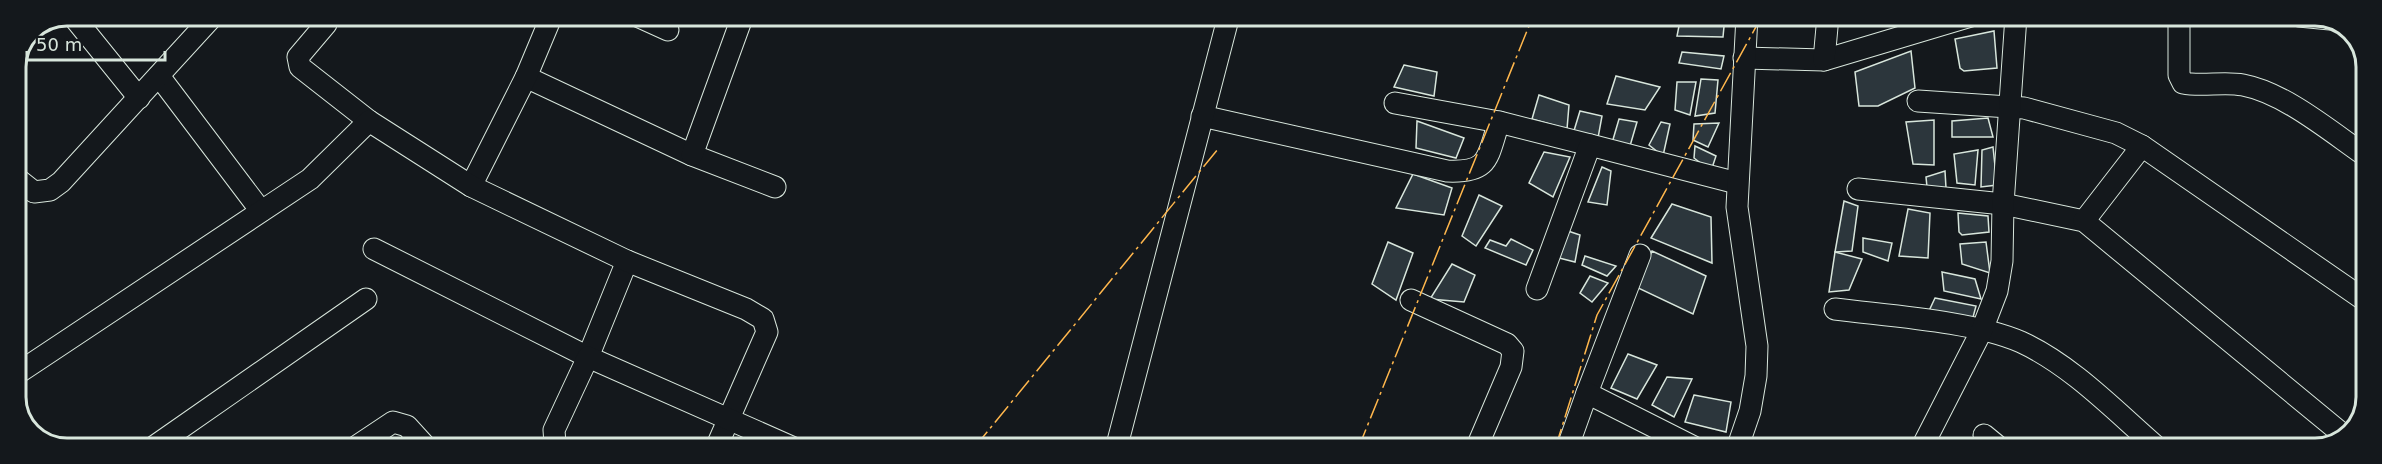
<svg xmlns="http://www.w3.org/2000/svg" width="2382" height="464" font-family="'DejaVu Sans',sans-serif">
<rect width="100%" height="100%" fill="#14181c"/>
<g fill="#2c363c" stroke="#d8e6dc" stroke-width="1.5">
<polygon points="1681,16 1725,16 1723,37 1677,36"/>
<polygon points="1865,16 1898,16 1895,26"/>
<polygon points="1994,31 1997,68 1964,71 1960,68 1955,39"/>
<polygon points="1911,51 1915,88 1878,106 1859,106 1855,72"/>
<polygon points="1682,52 1724,56 1721,69 1679,63"/>
<polygon points="1404,65 1437,72 1434,96 1394,87"/>
<polygon points="1616,76 1660,87 1645,110 1607,104"/>
<polygon points="1701,79 1718,80 1715,113 1695,116"/>
<polygon points="1677,82 1696,82 1690,115 1675,110"/>
<polygon points="1539,95 1569,105 1567,129 1532,119"/>
<polygon points="1580,111 1602,116 1598,138 1573,134"/>
<polygon points="1988,118 1993,137 1952,137 1952,121"/>
<polygon points="1619,119 1637,122 1630,146 1612,143"/>
<polygon points="1934,120 1934,165 1913,164 1906,122"/>
<polygon points="1417,121 1464,138 1456,158 1416,148"/>
<polygon points="1661,122 1670,124 1663,156 1649,145"/>
<polygon points="1719,123 1708,147 1693,140 1694,124"/>
<polygon points="1695,146 1716,156 1711,171 1694,158"/>
<polygon points="1993,147 1997,185 1981,187 1982,150"/>
<polygon points="1978,150 1975,185 1957,183 1954,154"/>
<polygon points="1544,152 1570,157 1553,197 1529,183"/>
<polygon points="1602,167 1611,171 1607,205 1588,202"/>
<polygon points="1945,171 1946,188 1927,187 1926,177"/>
<polygon points="1413,174 1452,188 1444,215 1396,208"/>
<polygon points="1479,195 1502,206 1476,246 1462,236"/>
<polygon points="1844,201 1858,206 1852,251 1835,252"/>
<polygon points="1672,204 1711,217 1712,263 1651,238"/>
<polygon points="1908,209 1930,213 1928,258 1899,256"/>
<polygon points="1958,213 1988,216 1989,232 1962,235 1959,232"/>
<polygon points="1568,231 1580,235 1575,262 1559,258"/>
<polygon points="1863,238 1892,243 1888,261 1863,252"/>
<polygon points="1511,239 1533,250 1526,265 1485,248 1490,240 1506,246"/>
<polygon points="1388,242 1413,253 1396,300 1372,284"/>
<polygon points="1986,242 1990,273 1962,264 1960,244"/>
<polygon points="1652,251 1706,276 1693,314 1636,287"/>
<polygon points="1835,252 1862,259 1849,290 1829,292"/>
<polygon points="1585,256 1616,266 1607,276 1582,265"/>
<polygon points="1452,264 1475,275 1464,302 1430,299"/>
<polygon points="1942,272 1975,279 1981,299 1944,291"/>
<polygon points="1590,276 1608,283 1592,302 1580,293"/>
<polygon points="1935,298 1976,306 1972,321 1928,313"/>
<polygon points="1628,354 1657,365 1637,399 1611,388"/>
<polygon points="1667,377 1692,379 1674,417 1652,405"/>
<polygon points="1694,395 1731,402 1726,432 1685,422"/>
</g>
<g fill="none" stroke-linecap="round" stroke-linejoin="round">
<defs>
<g id="minor">
<polyline points="72,15 139,98"/>
<polyline points="327,15 326,24 298,57 300,67 369,121"/>
<polyline points="635,15 668,30"/>
<path d="M 2179,16 L 2179,75 L 2183,83 C 2203,87 2223,81 2243,85 C 2285,93 2331,132 2366,156"/>
<polyline points="2299,16 2330,19"/>
<polyline points="1744,58 1824,60 1971,16"/>
<polyline points="1824,60 1828,16"/>
<polyline points="159,76 261,211"/>
<polyline points="526,77 692,155 775,187"/>
<polyline points="1918,101 2024,108 2116,133 2142,146 2366,301"/>
<polyline points="1395,103 1499,122"/>
<path d="M 1202,116 L 1447,171 C 1490,173 1487,158 1499,122 L 1590,145"/>
<polyline points="692,155 743,15"/>
<polyline points="15,177 34,192 50,190 61,182 214,15"/>
<polyline points="471,186 526,77 552,15"/>
<polyline points="1858,189 2003,204 2084,221 2346,437"/>
<polyline points="2084,221 2142,146"/>
<polyline points="374,249 588,357 627,261"/>
<polyline points="1537,289 1590,145 1737,183"/>
<polyline points="1411,300 1507,344 1513,351 1511,367 1476,449"/>
<path d="M 1835,309 C 1889,316 1973,321 2021,342 C 2073,366 2116,412 2159,449"/>
<polyline points="15,375 310,179 369,121 471,186 627,261 746,309 763,319 767,332 716,448"/>
<polyline points="1587,393 1640,255"/>
<polyline points="1984,435 2001,449"/>
<polyline points="152,448 366,299"/>
<polyline points="354,448 393,422 407,426 427,448"/>
<polyline points="559,448 555,444 554,430 588,357 794,448"/>
<polyline points="1116,449 1229,15"/>
<polyline points="1567,449 1587,393 1698,449"/>
<polyline points="1737,449 1750,411 1756,376 1757,346 1737,207 1747,16"/>
<polyline points="1921,449 1982,330 1997,291 2002,261 2003,204 2016,16"/>
</g>
</defs>
<use href="#minor" stroke="#d8e6dc" stroke-width="23"/>
<use href="#minor" stroke="#14181c" stroke-width="21"/>
<g stroke="#ffb74d" stroke-width="1.5" stroke-dasharray="21 4.5 3 4.5" stroke-linecap="butt">
<polyline points="974,448 1218,149"/>
<polyline points="1358,449 1533,16"/>
<polyline points="1555,449 1597,315 1762,16"/>
</g>
</g>
<path d="M0 0H2382V464H0ZM67 26H2315A41 41 0 0 1 2356 67V397A41 41 0 0 1 2315 438H67A41 41 0 0 1 26 397V67A41 41 0 0 1 67 26Z" fill="#14181c" fill-rule="evenodd"/>
<path fill="none" stroke="#d8e6dc" stroke-width="3" d="M67 26H2315A41 41 0 0 1 2356 67V397A41 41 0 0 1 2315 438H67A41 41 0 0 1 26 397V67A41 41 0 0 1 67 26Z"/>
<path d="M27 51v9h138v-9" fill="none" stroke="#d8e6dc" stroke-width="3"/>
<text x="36" y="51" font-size="18" fill="#d8e6dc" stroke="#14181c" stroke-width="4.5" paint-order="stroke">50 m</text>
</svg>
